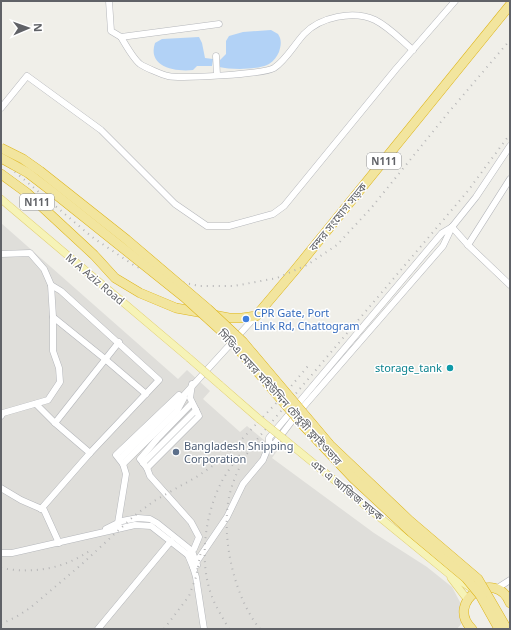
<svg xmlns="http://www.w3.org/2000/svg" width="511" height="630" font-family="'Noto Sans','Noto Sans Bengali',sans-serif">
<rect width="100%" height="100%" fill="#f0efe9"/>
<polygon fill="#dfdeda" points="1,223 178,379 187,370 210,391 203,399 240,432 247,426 277,451 272,458 374,533 427,567 452,587 460,602 462,623 457,629 1,629"/>
<g fill="#b2d2f6">
<path d="M 271,30 L 278,34 C 282,40 281,45 279,52 C 277,56 274,61 269,64 C 258,70 232,70 219,67 L 220,60 L 226,54 L 226,41 L 229,36 L 243,32 Z"/>
<path d="M 199,37 L 202,43 L 205,58 L 213,59 L 212,66 L 197,66 L 193,70 C 175,72 147,67 155,43 L 162,39 Z"/>
</g>
<g fill="none" stroke-linecap="round" stroke-linejoin="round">
<defs>
<g id="minor">
<polyline points="109,1 111,31 121,37 219,24"/>
<path d="M 121,37 C 125,44 135,60 140,64 C 144,67 163,75 168,76 C 180,79 265,74 274,68 C 286,60 294,45 304,34 C 320,17 353,10 375,20 C 389,27 401,40 413,50"/>
<polyline points="216,56 217,75"/>
<polyline points="1,108 27,76 101,130 175,204 207,226 229,226 273,214 284,206 396,69 455,1"/>
<polyline points="452,227 468,245 510,285"/>
<polyline points="468,245 510,179"/>
<polyline points="1,254 30,253 44,269 51,285 61,291 159,380 90,453 41,509"/>
<polyline points="53,317 105,359 146,394"/>
<polyline points="36,404 55,423 90,453"/>
<polyline points="1,416 3,413 48,400 60,382 59,368 53,351 53,317 51,285"/>
<polyline points="55,423 119,342"/>
<polyline points="269,445 275,443 298,413 443,246 452,227 476,197 510,146"/>
<polyline points="120,459 174,406 256,316"/>
<polyline points="143,463 196,410"/>
<polyline points="123,464 177,411 184,398"/>
<polyline points="147,468 199,416 190,398 192,384"/>
<polyline points="1,488 21,500 44,510 59,543"/>
<polyline points="106,529 122,521 138,518 150,519 157,523 192,551 197,565"/>
<polyline points="117,529 126,474 123,464 116,455 179,395"/>
<polyline points="1,553 12,553 135,525 151,526 188,555 193,567 196,577 204,629"/>
<polyline points="188,555 194,549 199,537 191,522 150,476 147,468 140,459 157,439 192,403"/>
<polyline points="193,567 227,517 243,484 263,460 269,445 269,438 442,233 452,227"/>
<polyline points="496,589 510,580"/>
<polyline points="98,629 171,541"/>
</g>
<g id="major">
<polyline points="1,199 189,358"/>
<polyline points="220,385 259,419"/>
<polyline points="284,439 449,574 473,589"/>
<polyline points="451,578 467,599"/>
</g>
<g id="highway">
<polyline points="1,174 27,193 53,217 94,255 115,278 140,293 176,308 198,312 229,318 242,318 256,316 295,270 510,5"/>
<path d="M 472,629 C 444,602 496,567 510,603"/>
</g>
</defs>
<use href="#minor" stroke="#b5b7bb" stroke-width="7"/>
<use href="#major" stroke="#e2ce6f" stroke-width="8"/>
<use href="#highway" stroke="#deb51a" stroke-width="10"/>
<use href="#minor" stroke="#fff" stroke-width="6"/>
<use href="#major" stroke="#f6f3b7" stroke-width="7"/>
<use href="#highway" stroke="#f2e59e" stroke-width="9"/>
<g stroke="#b6b6b7" stroke-width="2" stroke-dasharray="1 5" stroke-linecap="butt">
<polyline points="1,160 92,237 135,266 152,273 185,283 200,286 234,286 277,278 307,265 337,245 372,207 448,113 510,40"/>
<path d="M 1,568 C 33,574 65,569 92,549"/>
<polyline points="1,624 16,617 30,608 82,564 134,516 154,501 198,476 224,458 282,397 308,366"/>
<polyline points="164,629 189,596 196,577 201,551"/>
<path d="M 229,629 C 223,618 215,606 211,594 C 199,560 205,515 221,483 C 227,471 237,459 245,448"/>
<path d="M 260,629 C 234,597 221,538 229,497 C 234,475 245,454 259,437 L 467,192 L 510,134"/>
</g>
<defs>
<g id="major-bridge">
<polyline points="189,358 220,385"/>
<polyline points="259,419 284,439"/>
</g>
<g id="highway-bridge">
<polyline points="1,148 23,159 40,171 127,240 208,309 243,342 330,445 410,521 478,579 507,629"/>
<polyline points="1,158 28,173 54,193 184,297 228,337 302,424 353,478 411,532 466,578 480,595 499,629"/>
</g>
</defs>
<use href="#major-bridge" stroke="#e2ce6f" stroke-width="8" stroke-linecap="butt"/>
<use href="#highway-bridge" stroke="#deb51a" stroke-width="10" stroke-linecap="butt"/>
<use href="#major-bridge" stroke="#f6f3b7" stroke-width="7"/>
<use href="#highway-bridge" stroke="#f2e59e" stroke-width="9"/>
</g>
<circle fill="#3f7fe0" stroke="#fff" stroke-width="1.5" cx="246" cy="319" r="4"/>
<circle fill="#0f9aa8" stroke="#fff" stroke-width="1.5" cx="450" cy="368" r="4"/>
<circle fill="#5c6f8a" stroke="#fff" stroke-width="1.5" cx="176" cy="452" r="4"/>
<g text-anchor="middle" stroke-width="3" stroke-linejoin="round" paint-order="stroke">
<g fill="#fff" stroke="#909195" stroke-width="1">
<rect x="367" y="153" width="34" height="16" rx="3"/>
<rect x="20" y="194" width="34" height="16" rx="3"/>
</g>
<g font-size="10" font-weight="bold" fill="#606267">
<text x="384" y="165">N111</text>
<text x="37" y="206">N111</text>
</g>
<g font-size="11" fill="#606267" stroke="#fff">
<text transform="translate(338 217) rotate(-51)" y="4">বন্দর সংযোগ সড়ক</text>
<text transform="translate(95 279) rotate(40)" y="4">M A Aziz Road</text>
<text transform="translate(280 397) rotate(48)" y="4">সিডিএ মেয়র মহিউদ্দিন চৌধুরী ফ্লাইওভার</text>
<text transform="translate(347 490) rotate(39)" y="4">এম এ আজিজ সড়ক</text>
</g>
<g font-size="11" fill="#366cbe" stroke="#fff" text-anchor="start">
<text x="254" y="317">CPR Gate, Port<tspan x="254" dy="13">Link Rd, Chattogram</tspan></text>
</g>
<g font-size="11" fill="#0d838f" stroke="#fff" text-anchor="end">
<text x="442" y="372">storage_tank</text>
</g>
<g font-size="11" fill="#4e5e75" stroke="#fff" text-anchor="start">
<text x="184" y="450">Bangladesh Shipping<tspan x="184" dy="13">Corporation</tspan></text>
</g>
</g>
<rect width="511" height="630" fill="none" stroke="#606267" stroke-width="4"/>
<g transform="translate(28 28) rotate(88)" stroke="#ffffff" stroke-width="3" paint-order="stroke">
<path d="M0-3L7 15L0 10L-7 15Z" fill="#606267"/>
<text y="-6" font-size="11" font-weight="bold" text-anchor="middle" fill="#606267">N</text>
</g>
</svg>
